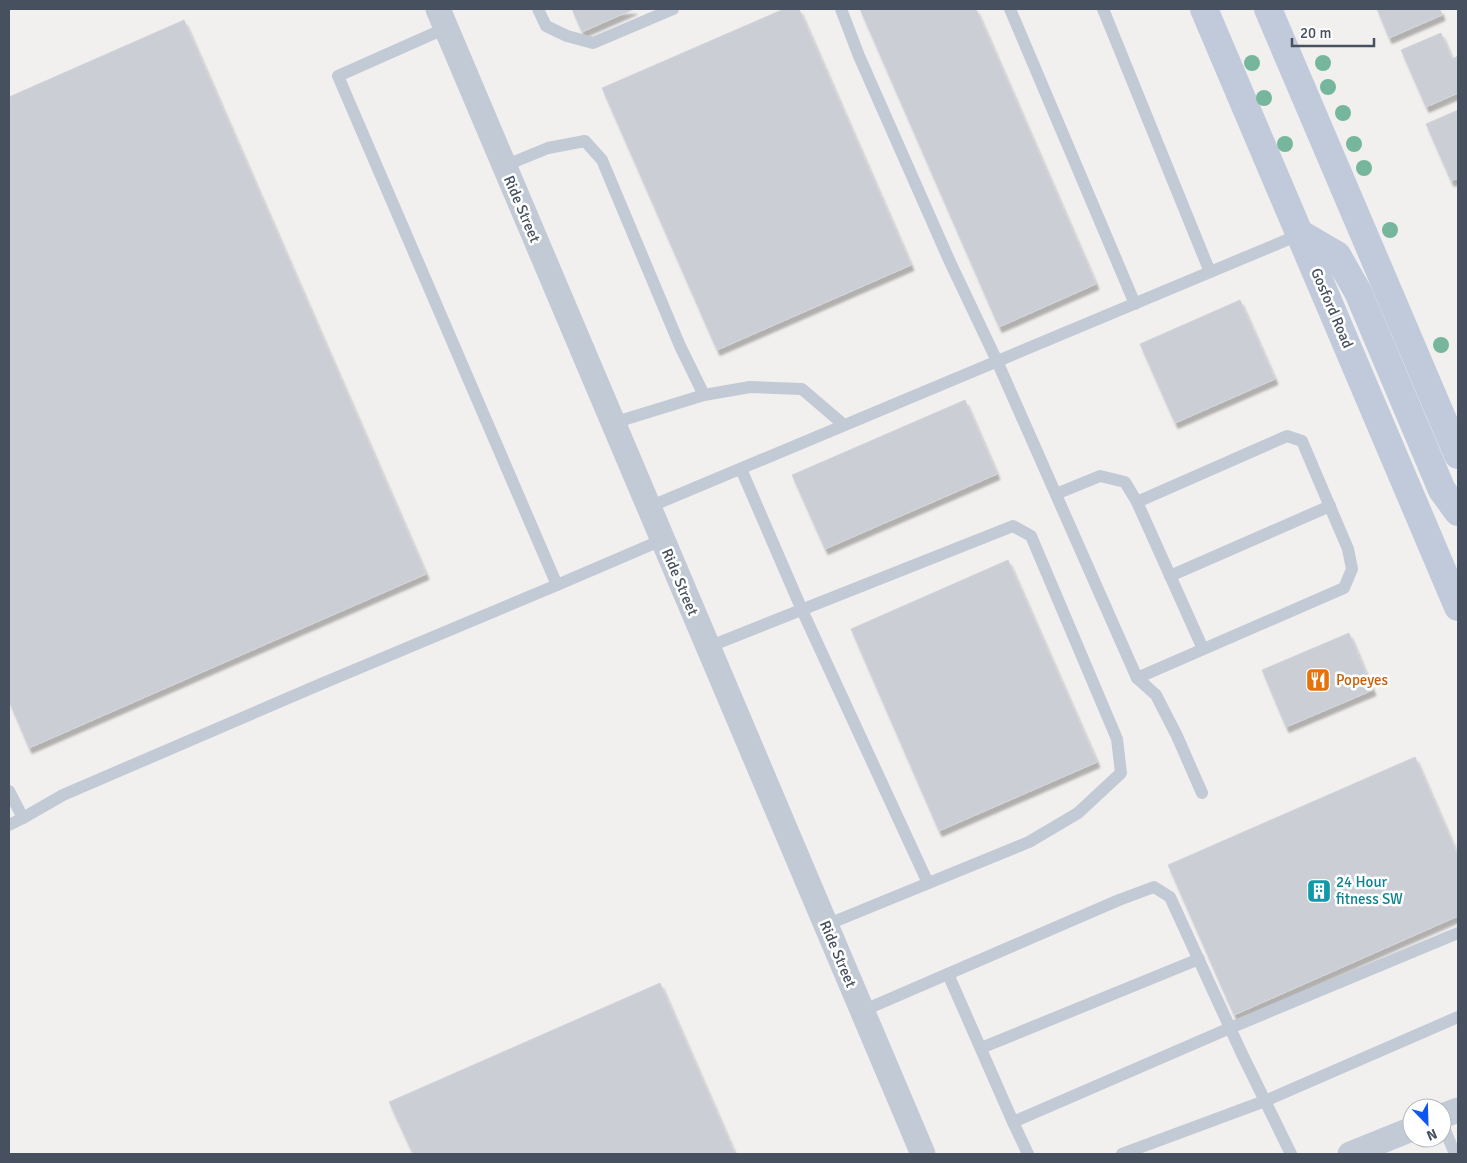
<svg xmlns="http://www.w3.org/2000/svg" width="1467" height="1163" font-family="Signika,sans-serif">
<defs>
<filter id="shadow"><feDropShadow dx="3" dy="5.5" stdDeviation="1" flood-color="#0004"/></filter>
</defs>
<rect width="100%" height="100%" fill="#f2f0ef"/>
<g fill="#cbced5" stroke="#d3d4db" filter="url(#shadow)">
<polygon points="572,9 634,9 582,32"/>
<polygon points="784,9 799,9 911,265 717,350 602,88"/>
<polygon points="860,9 976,9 1096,284 999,327"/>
<polygon points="1377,9 1440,9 1442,15 1389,38"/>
<polygon points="184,20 426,574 29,748 9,701 9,97"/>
<polygon points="1441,33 1452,59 1458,56 1458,93 1426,107 1401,50"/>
<polygon points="1458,110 1458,178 1451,181 1426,124"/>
<polygon points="1240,300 1275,379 1175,423 1140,344"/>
<polygon points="965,400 997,474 825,549 792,475"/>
<polygon points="1008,560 1097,762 939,831 851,629"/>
<polygon points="1349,633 1373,690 1286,727 1262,670"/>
<polygon points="1415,757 1458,856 1458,916 1234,1015 1168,865"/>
<polygon points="660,983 735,1154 413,1154 389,1102"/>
</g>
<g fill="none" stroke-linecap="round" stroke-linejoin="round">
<g stroke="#c2cad5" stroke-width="12">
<polyline points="538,9 546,26 567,36 593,43 673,9"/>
<polyline points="841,9 859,56 950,262 997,361 1137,678 1344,588 1352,569 1348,549 1302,441 1287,436 1137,502 1203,649"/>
<polyline points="1010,9 1135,304"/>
<polyline points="1103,9 1210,272"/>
<polyline points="446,28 338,76 557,585 662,540"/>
<polyline points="504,166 548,148 585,141 602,160 680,346 704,395"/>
<polyline points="613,423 704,395 750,387 802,389 844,425"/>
<polyline points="741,469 802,610 928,883"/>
<polyline points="1056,494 1100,476 1125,482 1137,502"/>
<polyline points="649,507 1301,234"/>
<polyline points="1170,576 1330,506"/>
<polyline points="708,647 1013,526 1031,536 1117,739 1121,773 1078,813 1029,842 826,925"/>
<polyline points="1137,678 1156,695 1177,736 1202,793"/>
<polyline points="9,791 23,818 63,795 321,684 557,585"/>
<polyline points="9,825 23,818"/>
<polyline points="948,974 1013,1122"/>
<polyline points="862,1011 1119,900 1154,887 1170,897 1242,1054 1291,1154"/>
<polyline points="981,1048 1199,959"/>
<polyline points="1442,1123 1455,1154"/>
<polyline points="1028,1154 1013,1122 1230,1028 1458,933"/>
<polyline points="1122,1154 1265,1101 1458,1017"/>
</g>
<g stroke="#c2cad5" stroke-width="25">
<polyline points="438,9 923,1154"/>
<polyline points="1442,1116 1458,1110"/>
<polyline points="1350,1154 1412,1129"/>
</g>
<g stroke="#c1cada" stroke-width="28">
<polyline points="1204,9 1458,607"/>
<polyline points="1268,9 1458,455"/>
<polyline points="1301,234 1337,255 1358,292 1442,490 1458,512"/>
</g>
</g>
<g fill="#76b69c">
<circle cx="1252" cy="63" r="8"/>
<circle cx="1323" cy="63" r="8"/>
<circle cx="1328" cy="87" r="8"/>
<circle cx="1264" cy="98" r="8"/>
<circle cx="1343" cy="113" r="8"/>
<circle cx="1285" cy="144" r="8"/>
<circle cx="1354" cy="144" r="8"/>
<circle cx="1364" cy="168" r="8"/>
<circle cx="1390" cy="230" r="8"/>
<circle cx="1441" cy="345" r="8"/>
</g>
<defs>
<symbol id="restaurant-square" viewBox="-11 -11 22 22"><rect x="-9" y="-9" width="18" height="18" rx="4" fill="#e8710a" stroke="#fff"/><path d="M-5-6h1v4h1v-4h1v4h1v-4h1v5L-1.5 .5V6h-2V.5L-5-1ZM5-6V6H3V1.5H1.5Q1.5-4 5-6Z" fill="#fff"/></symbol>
<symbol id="building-square" viewBox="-11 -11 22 22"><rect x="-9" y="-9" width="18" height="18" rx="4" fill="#0f9aa8" stroke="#fff"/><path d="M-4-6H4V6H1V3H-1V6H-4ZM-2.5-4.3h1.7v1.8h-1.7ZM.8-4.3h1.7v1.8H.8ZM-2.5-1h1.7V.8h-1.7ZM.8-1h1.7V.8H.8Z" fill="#fff"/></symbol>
</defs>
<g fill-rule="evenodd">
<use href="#restaurant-square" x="1304" y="666" width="28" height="28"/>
<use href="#building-square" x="1305" y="877" width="28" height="28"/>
</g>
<g text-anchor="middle" stroke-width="5" stroke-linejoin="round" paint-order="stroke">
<g font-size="15" fill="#46505e" stroke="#fff">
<text transform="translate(522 209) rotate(67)" y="5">Ride Street</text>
<text transform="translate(1332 308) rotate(67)" y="5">Gosford Road</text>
<text transform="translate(680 582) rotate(67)" y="5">Ride Street</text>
<text transform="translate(838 954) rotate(67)" y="5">Ride Street</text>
</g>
<g font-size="15" fill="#c56008" stroke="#fff" text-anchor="start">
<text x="1336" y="685">Popeyes</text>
</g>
<g font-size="15" fill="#0d838f" stroke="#fff" text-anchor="start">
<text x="1336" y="887">24 Hour<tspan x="1336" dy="17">fitness SW</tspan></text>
</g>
</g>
<rect width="1467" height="1163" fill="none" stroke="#46505e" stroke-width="20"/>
<g transform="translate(1427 1123) rotate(157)"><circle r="24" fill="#ffffff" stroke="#b5b9bf"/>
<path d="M0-4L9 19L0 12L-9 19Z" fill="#0d56ef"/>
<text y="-8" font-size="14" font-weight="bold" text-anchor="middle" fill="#46505e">N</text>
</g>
<path d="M1292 38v8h82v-8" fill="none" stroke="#46505e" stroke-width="2.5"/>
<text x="1300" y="38" font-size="15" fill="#46505e" stroke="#ffffff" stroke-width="4" paint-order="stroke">20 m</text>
</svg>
